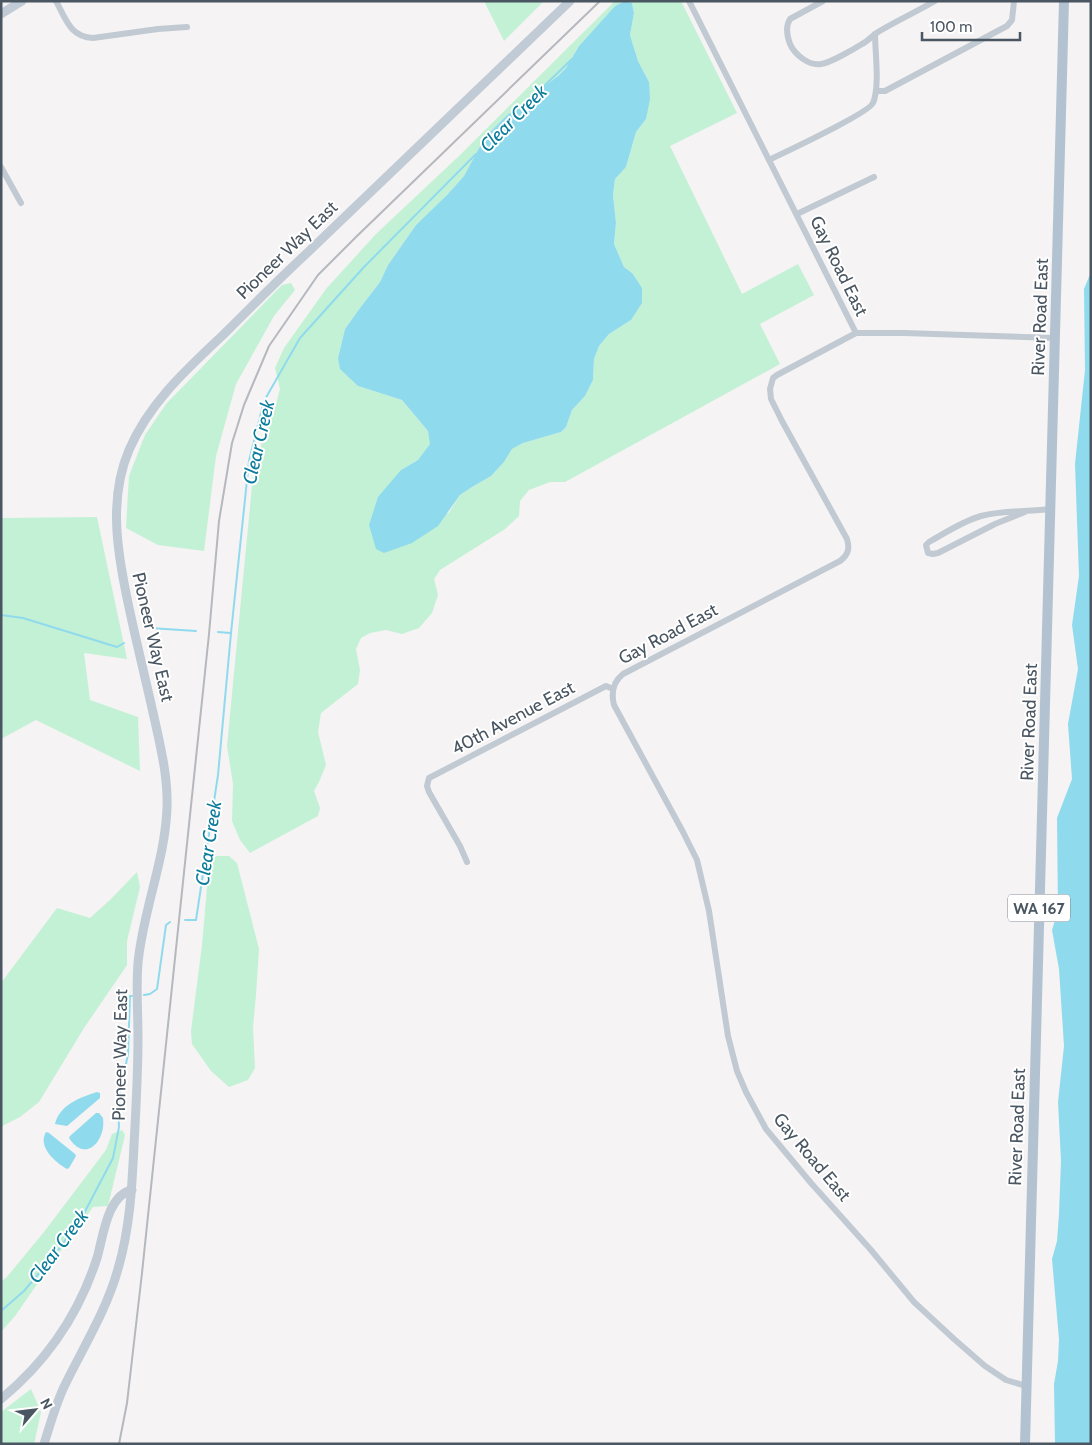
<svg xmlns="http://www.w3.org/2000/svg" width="1092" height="1445" font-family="Cabin,sans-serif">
<rect width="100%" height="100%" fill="#f5f3f3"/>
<g fill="#c3f1d5">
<polygon points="484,1 544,1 504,41"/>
<polygon points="615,1 625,1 615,6 579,46 566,68 558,76 506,116 485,137 464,176 447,195 416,225 388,265 380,282 360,308 345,329 338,358 358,386 402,400 428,431 431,444 418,460 401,470 448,514 460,495 472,487 491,476 504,462 512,449 523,443 561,432 566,427 572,410 585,396 593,380 594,359 599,346 609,334 631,320 632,273 624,267 614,244 616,223 613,195 615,179 626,167 636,132 646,119 649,82 638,61 630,35 634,13 632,3 627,1 681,1 737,113 670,146 742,294 798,264 814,295 760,324 780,364 565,482 550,482 529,490 520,501 519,516 505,529 440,570 434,579 438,595 432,613 419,628 402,634 386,630 370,633 361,638 356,649 360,670 358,684 321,713 318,732 326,765 319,782 314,791 320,808 318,816 250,853 240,840 232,821 233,784 227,746 254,465 276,404 280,389 275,368 284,348 326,289 376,234 459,156"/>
<polygon points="291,283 295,290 274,316 236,384 216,456 204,551 158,545 126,528 129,476 145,435 166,404 282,285"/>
<polygon points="97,517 127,659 84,653 90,700 138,717 140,771 36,720 1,739 1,518"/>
<polygon points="216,856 229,856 237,863 259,949 256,995 253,1028 255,1068 248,1080 229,1087 211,1071 192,1044 191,1031 202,945 209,865"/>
<polygon points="137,872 140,887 127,941 127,965 84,1028 39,1102 20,1117 4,1125 1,1128 1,983 57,908 90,918 110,900"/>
<polygon points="122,1130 125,1135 108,1206 93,1207 51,1264 15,1316 1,1332 1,1281 6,1278 44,1232 106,1150 112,1134"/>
<polygon points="31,1389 41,1412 34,1444 1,1444 1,1412"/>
</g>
<g fill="#90daee">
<polygon points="625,1 632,3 634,13 630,35 638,61 649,82 650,99 646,119 636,132 626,167 615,179 613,195 616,223 614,244 624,267 632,273 642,288 642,303 631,320 609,334 599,346 594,359 593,380 585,396 572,410 566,427 561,432 523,443 512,449 504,462 491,476 472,487 460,495 438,526 412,543 384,553 376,549 369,525 378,497 401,470 418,460 430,444 428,431 402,400 358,386 340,369 338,358 345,329 360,308 380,282 388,265 416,225 447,195 464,176 485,137 506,116 558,76 566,68 579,46 615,6"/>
<polygon points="1091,272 1091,1444 1055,1444 1054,1384 1058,1361 1059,1339 1052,1259 1057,1241 1059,1214 1061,1161 1058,1102 1064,1046 1059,969 1052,930 1058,911 1057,818 1072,779 1068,724 1078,669 1072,625 1079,576 1075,464 1085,370 1084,289"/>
<path d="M 97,1092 L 100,1093 L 100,1098 L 67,1126 L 55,1124 C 59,1105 81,1097 97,1092 Z"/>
<path d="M 96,1113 L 99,1113 L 103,1118 C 106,1140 86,1164 69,1138 L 70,1136 Z"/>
<path d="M 46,1132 L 49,1133 L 75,1154 L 76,1156 L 69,1168 L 67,1169 C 56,1163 37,1147 46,1132 Z"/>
</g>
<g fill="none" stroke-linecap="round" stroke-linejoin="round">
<g stroke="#90daee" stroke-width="2">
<polyline points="541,89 572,59"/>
<polyline points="1,615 23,618 117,647 124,643"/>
<polyline points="150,628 196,631"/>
<polyline points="218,632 230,633"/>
<polyline points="185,920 196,920 218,775 231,633 249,461 264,401 300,338 364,267 476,154"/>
<polyline points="144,995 150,994 157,989 166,925 170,922"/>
<polyline points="1,1311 24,1291 55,1254 81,1219 113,1158 119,1127 118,1103 128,1054 130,996 132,996"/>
</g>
<g stroke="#c1cad2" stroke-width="6">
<path d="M 56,1 C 66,19 70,37 93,38 L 158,29 L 187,27"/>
<path d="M 689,1 L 856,333 L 777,375 L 773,378 L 770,389 L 771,399 L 782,421 L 847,539 C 850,549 848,555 840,561 L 623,674 C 613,682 611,693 614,705 L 683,832 L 697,860 L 709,911 L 728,1036 L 737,1071 L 746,1092 L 766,1129 L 811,1183 L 871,1250 L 914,1302 L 954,1339 L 985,1366 L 1006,1380 L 1026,1386"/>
<path d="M 823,1 L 790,19 C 785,27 787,36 790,44 C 795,55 809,66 821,64 C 830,63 854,49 862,44 C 868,41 872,36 878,32 C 896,21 916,12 935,1"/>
<polyline points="876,91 885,91 1007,26 1012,20 1014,1"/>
<path d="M 769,160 C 785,152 869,113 873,103 C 880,87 875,51 875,34"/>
<polyline points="1,167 21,203"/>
<polyline points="797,214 874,177"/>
<polyline points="856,333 904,333 1055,338"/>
<path d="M 1025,512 L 995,524 L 938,553 L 933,554 L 928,553 L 926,545 L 929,542 C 945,533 963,521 981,516 C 1004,510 1027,512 1051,509"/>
<polyline points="467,862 460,846 429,792 427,786 429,778 606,686 613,689"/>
</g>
<g stroke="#c1cbd6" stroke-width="9">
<polyline points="1,14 22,1"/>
<path d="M 1,1399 C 46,1362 79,1314 97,1258 C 103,1238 107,1195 132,1190"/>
<path d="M 44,1444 C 50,1425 55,1407 63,1389 C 82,1349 106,1312 118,1269 C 130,1228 132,1187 134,1145 C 136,1109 138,1073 138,1037 C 138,1013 136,987 138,963 C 143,910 165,861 167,808 C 168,780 162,753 156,726 C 146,680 134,634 125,588 C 116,542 110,495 129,450 C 149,403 187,369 223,335 C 250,308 278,280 306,254 C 394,170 482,85 570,1"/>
</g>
<polyline stroke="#b3c2d1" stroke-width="10" points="1025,1444 1064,1"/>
<polyline stroke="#b5b8bd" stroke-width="2" points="119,1444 127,1403 142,1273 209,634 219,521 232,443 244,405 269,346 318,275 356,237 600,1"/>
</g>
<g text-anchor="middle" stroke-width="4" stroke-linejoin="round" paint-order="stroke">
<rect fill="#fff" stroke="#808990" stroke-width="1" x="1008" y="894.5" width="62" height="27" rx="4"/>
<g font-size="16" font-weight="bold" fill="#4a5661">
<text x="1039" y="914">WA 167</text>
</g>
<g font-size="18" fill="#4a5661" stroke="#fff">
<text transform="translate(287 250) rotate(-44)" y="6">Pioneer Way East</text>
<text transform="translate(839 266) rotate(64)" y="6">Gay Road East</text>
<text transform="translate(1040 317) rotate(-88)" y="6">River Road East</text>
<text transform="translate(668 634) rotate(-28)" y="6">Gay Road East</text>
<text transform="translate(153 637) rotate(77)" y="6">Pioneer Way East</text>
<text transform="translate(513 718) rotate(-28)" y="6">40th Avenue East</text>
<text transform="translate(1029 722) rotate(-88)" y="6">River Road East</text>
<text transform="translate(120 1055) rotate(-89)" y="6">Pioneer Way East</text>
<text transform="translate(1017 1127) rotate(-88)" y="6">River Road East</text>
<text transform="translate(812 1157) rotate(50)" y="6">Gay Road East</text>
</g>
<g font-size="19" font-style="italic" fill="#0c7c9b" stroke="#fff">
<text transform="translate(513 118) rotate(-45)" y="7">Clear Creek</text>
<text transform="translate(258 442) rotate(-77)" y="7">Clear Creek</text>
<text transform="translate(208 843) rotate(-81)" y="7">Clear Creek</text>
<text transform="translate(58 1246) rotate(-53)" y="7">Clear Creek</text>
</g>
</g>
<rect width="1092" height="1445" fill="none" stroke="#4a5661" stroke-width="5"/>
<g transform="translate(35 1410) rotate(62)" stroke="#ffffff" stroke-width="4" paint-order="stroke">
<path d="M0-4L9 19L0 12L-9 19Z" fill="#4a5661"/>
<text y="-8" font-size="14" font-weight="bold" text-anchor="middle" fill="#4a5661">N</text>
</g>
<path d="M922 32v8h98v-8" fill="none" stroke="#4a5661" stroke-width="2.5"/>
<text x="930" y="32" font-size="15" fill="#4a5661" stroke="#ffffff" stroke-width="4" paint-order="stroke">100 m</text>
</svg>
